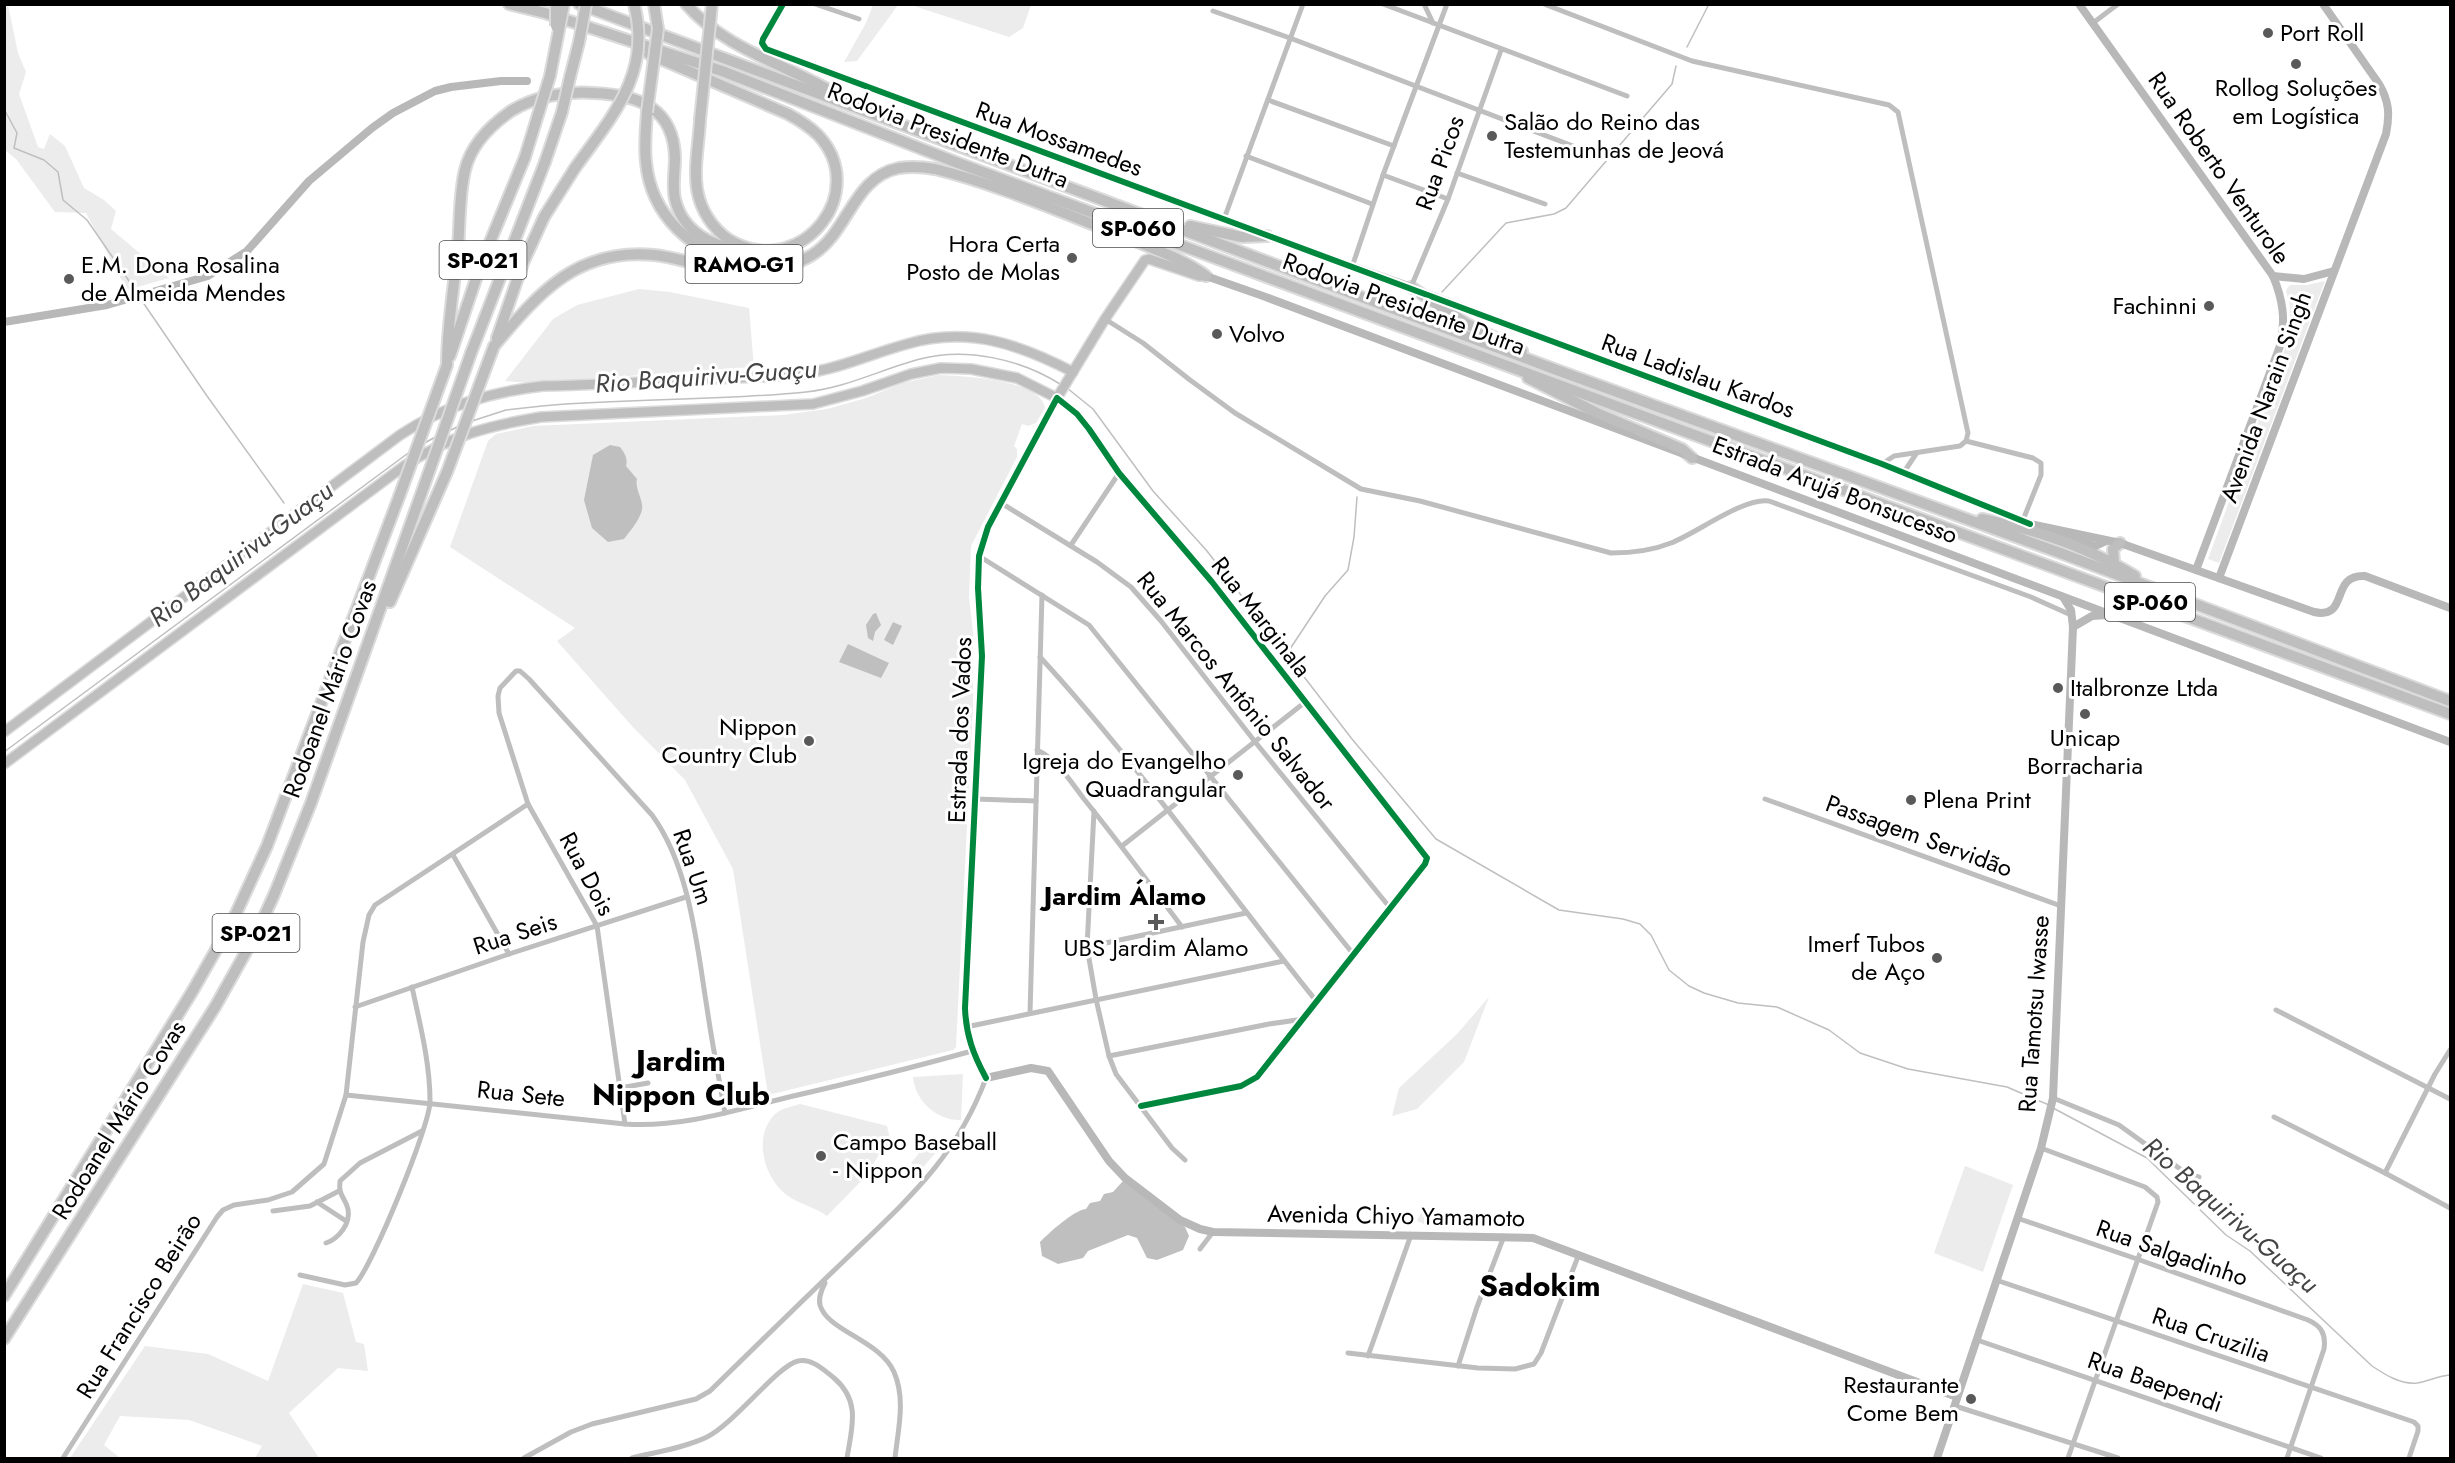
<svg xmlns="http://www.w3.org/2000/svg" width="2455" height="1463" font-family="Jost,sans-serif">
<rect width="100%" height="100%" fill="#fff"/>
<g fill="#ececec">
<polygon points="4,5 8,5 18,53 26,72 19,94 38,147 44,149 50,134 65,146 84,188 104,200 116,211 111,229 169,278 127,290 86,213 55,212 16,159 5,150"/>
<polygon points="873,5 898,5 857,61 844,62 866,23"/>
<polygon points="911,5 1031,5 1023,28 1009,37"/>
<polygon points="2325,281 2219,563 2208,559 2290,335 2290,307 2286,290 2290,285 2307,285"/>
<polygon points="639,289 670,292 749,308 754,367 530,383 505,381 553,319 577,305"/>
<path d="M 939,375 C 961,376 1041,379 1045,408 L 1036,423 L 1028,426 L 1022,424 L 1014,446 L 1017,449 L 1017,457 L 971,546 L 969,597 L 973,632 L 973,705 L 956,1047 L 953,1050 L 768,1095 L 733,869 L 685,780 L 631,725 L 557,641 L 575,628 L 450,547 L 488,441 L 496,434 L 533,426 L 783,415 L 827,409 L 866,398 L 903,383 Z"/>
<polygon points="1489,997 1464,1062 1417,1109 1392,1116 1399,1088 1457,1034"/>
<path d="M 963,1074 L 961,1120 C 937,1121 915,1101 913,1077 Z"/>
<path d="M 800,1104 L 887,1126 L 892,1148 L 882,1150 L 865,1177 L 827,1216 C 812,1205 795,1204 782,1191 C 763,1172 754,1137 774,1115 C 781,1108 791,1107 800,1104 Z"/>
<polygon points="928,1142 937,1151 920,1171 911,1163"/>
<polygon points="1965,1166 2013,1185 1983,1272 1934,1253"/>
<polygon points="1424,1206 1433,1210 1431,1214 1444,1219 1442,1225 1429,1220 1426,1225 1417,1221"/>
<polygon points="303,1284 343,1293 356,1342 364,1344 368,1371 338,1368 289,1413 319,1458 255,1458 262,1446 189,1420 120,1416 104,1445 120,1458 70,1458 145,1346 208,1354 268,1381"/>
</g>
<g fill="#bfbfbf">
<path d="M 610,445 L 620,447 C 625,454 628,458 626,466 L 637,479 C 634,490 646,502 641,513 C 638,522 630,531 624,539 L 608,542 L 592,528 L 584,500 L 593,455 Z"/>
<polygon points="876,613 881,625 875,632 873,641 868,638 866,625 873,614"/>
<polygon points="893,622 902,626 893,645 884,640"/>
<polygon points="848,644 889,663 881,678 839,662"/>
<path d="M 1123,1181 L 1185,1227 L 1189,1236 L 1183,1250 L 1157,1260 L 1147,1258 L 1137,1238 L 1128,1235 L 1088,1251 L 1083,1258 L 1058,1264 L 1042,1256 L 1040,1242 C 1049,1233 1074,1210 1086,1209 L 1090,1203 L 1100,1201 L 1104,1194 L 1113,1192 Z"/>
</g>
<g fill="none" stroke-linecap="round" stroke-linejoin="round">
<g stroke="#bfbfbf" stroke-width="1.5">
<polyline points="1687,47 1709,4"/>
<polyline points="4,109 17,133 14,148 44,160 58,172 63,200 87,220 138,294"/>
<polyline points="1442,292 1506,223 1554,214 1566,208 1672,84 1676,66"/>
<polyline points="140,298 207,396 284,503"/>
<polyline points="1067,388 1093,409 1153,491 1207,551 1352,739 1436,839 1559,910 1623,919 1640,924 1651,935 1669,970 1689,986 1704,993 1738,1003 1777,1007 1829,1030 1860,1053 1908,1069 2007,1087 2049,1105"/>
<path d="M 472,421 L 506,410 L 542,406 C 630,398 719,401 806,392 C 846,388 882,369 920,359 C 966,347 1020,359 1060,384"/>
<polyline points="447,432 459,426"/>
<polyline points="423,444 437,436"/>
<polyline points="1286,655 1325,596 1348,570 1354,537 1357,497"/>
<polyline points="4,752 411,451"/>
<path d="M 2053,1108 L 2147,1158 L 2226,1235 L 2250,1251 L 2372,1366 C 2384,1374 2401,1385 2417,1383 C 2429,1381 2438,1376 2450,1375"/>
</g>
<defs>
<g id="primary">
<path d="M 4,732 L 400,435 C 444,406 490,392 543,386 C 594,385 646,382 697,379 C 734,378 771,378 807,373 C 842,368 873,353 907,344 C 968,326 1019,344 1073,372"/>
<path d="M 4,764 L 404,466 C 452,435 487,426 541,417 L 813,404 L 862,391 L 911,374 L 941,368 L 971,369 L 1017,378 L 1057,398 L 1105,319 L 1145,260 L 1149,259 L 1199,276 L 1206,276"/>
</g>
<g id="highway">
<polyline points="509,4 545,13 722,71 958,163 2450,714"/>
<polyline points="579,4 1554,369 2063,554 2450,701"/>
<path d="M 686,4 C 726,51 792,66 843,98"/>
<path d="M 649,54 L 788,114 C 799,120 809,126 818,135 C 870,190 805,277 735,243 C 718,235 704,216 699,198 C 692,174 699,144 700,120"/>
<polyline points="570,77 579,42"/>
<path d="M 647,112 C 646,129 644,146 646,162 C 651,216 692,252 742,264 C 766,269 790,269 812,255 C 849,232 853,177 899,168 C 911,166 924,167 935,169 C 996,184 1058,211 1115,233 C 1141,244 1185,259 1206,276"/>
<polyline points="1190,226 1242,237 1267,236"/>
<polyline points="1411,287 1467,324 1522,351"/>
<polyline points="497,338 523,263 544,217 575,168"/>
<path d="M 494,346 C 539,293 576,248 654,255 C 684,258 709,272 740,266"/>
<polyline points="471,353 545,162"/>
<polyline points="450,356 481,264 525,157"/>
<path d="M 447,365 C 447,326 454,287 458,248 C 460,223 459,195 465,170 C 471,145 491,125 511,111 C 535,96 567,91 594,93 C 639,95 674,108 675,158 C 675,172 672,186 675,199 C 682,230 713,250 743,247"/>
<polyline points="1528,378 1597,413 1682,449 1692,458"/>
<path d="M 1982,519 C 2035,529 2089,548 2135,576"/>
<polyline points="2114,563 2113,549 2120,543"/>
<polyline points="390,602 447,472"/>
<polyline points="4,1296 192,992 233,920 267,846 399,497"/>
<polyline points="4,1339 215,1007 256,934 274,895 311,803 424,486"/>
</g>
</defs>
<use href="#primary" stroke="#dbdbdb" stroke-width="12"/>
<use href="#highway" stroke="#dbdbdb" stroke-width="14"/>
<g stroke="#bebebe" stroke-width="5">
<polyline points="783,4 763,39 762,43 766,49 1262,234"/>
<polyline points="815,4 859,19"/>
<polyline points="1383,4 1627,96"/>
<polyline points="1424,4 1433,23"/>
<polyline points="1544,4 1692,61 1889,105 1898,112 1968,433 1966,441 1960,446 1894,456 1882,464"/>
<polyline points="1213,11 1290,38 1586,151"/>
<polyline points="2093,23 2118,4"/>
<polyline points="1268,100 1394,146"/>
<polyline points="1246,156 1372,204"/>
<polyline points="1457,173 1545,204"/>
<polyline points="1383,175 1448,199"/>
<polyline points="1224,219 1303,4"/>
<polyline points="1352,267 1383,175 1447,4"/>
<polyline points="1411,287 1448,199 1501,50"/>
<path d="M 1105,319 L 1143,343 L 1190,380 L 1235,413 L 1361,489 L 1420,501 L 1611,553 C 1632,553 1651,551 1671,543 C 1697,533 1744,497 1769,501 L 2031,597 L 2071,615"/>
<polyline points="1057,398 1077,414 1089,429 1119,473 1212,582 1427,858 1425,864 1257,1077 1241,1086 1141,1106"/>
<polyline points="1966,441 2033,458 2041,463 2041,475 2023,520"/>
<polyline points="1904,472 1916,454"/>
<polyline points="1001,503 1097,562 1131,587 1161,621 1256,743 1391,909"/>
<polyline points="1071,545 1119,473"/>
<polyline points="979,556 1089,625 1354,955"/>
<path d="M 1040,657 C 1140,766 1225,888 1317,1002"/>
<path d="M 1037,750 C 1057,759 1071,782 1084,799 C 1118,841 1150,884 1182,927"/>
<polyline points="976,799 1036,801"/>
<polyline points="1765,799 2061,906"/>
<polyline points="1094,811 1087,947 1096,999 1109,1056 1116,1074 1172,1148 1185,1160"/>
<polyline points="1122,846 1304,703"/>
<polyline points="453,855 509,954"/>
<polyline points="1087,947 1246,913"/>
<polyline points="355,1007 509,954 686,897"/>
<polyline points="2276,1010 2450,1099"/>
<polyline points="1030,1013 1042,595"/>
<polyline points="966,1027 1284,961"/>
<polyline points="1109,1056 1269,1024 1304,1019"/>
<polyline points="620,1088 648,1083"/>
<path d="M 346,1095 L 625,1124 C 680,1128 736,1110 789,1097 C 850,1083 911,1068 972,1051"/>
<polyline points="2053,1098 2119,1125 2183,1171 2199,1177"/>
<polyline points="2274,1117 2385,1173 2450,1208"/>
<path d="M 625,1124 L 597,926 L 528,804 L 499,713 L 498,696 L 500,688 L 516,671 L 520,671 L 529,679 L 652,815 C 690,867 697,946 707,1008 C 712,1043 719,1078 725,1113"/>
<polyline points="2041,1148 2145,1187 2157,1197 2158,1202 2068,1458"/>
<polyline points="2385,1173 2435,1074 2450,1050"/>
<polyline points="317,1202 346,1221"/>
<polyline points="273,1211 310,1206 339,1191"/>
<path d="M 2017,1218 L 2137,1259 L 2308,1320 C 2322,1326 2326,1335 2324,1349 L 2287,1458"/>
<path d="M 326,1243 C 338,1239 351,1224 348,1209 C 345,1197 338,1196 340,1181 L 360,1163 L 422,1131"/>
<polyline points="1200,1249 1213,1232"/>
<path d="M 300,1275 L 345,1285 L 356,1283 C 372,1267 431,1123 430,1101 C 430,1063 420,1024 412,987"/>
<polyline points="1996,1280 2414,1422 2418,1426 2418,1431 2409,1458"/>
<path d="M 825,1283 C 822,1289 818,1297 820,1305 C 827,1331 880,1340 894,1372 C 906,1399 898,1430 895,1458"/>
<polyline points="1977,1340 2321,1458"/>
<polyline points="1348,1353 1478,1368 1515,1369 1534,1364 1541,1353 1579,1254"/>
<polyline points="1368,1356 1411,1235"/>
<polyline points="1458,1366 1477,1307 1504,1236"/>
<polyline points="1955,1406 2118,1458"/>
<polyline points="63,1458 217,1217 223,1210 234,1205 268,1200 292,1192 324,1164 346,1095 363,942 369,915 375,905 528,804"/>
<path d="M 524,1458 L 571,1432 L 592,1424 L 696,1399 L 710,1391 C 756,1346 802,1301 848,1257 C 907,1200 957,1157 986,1078"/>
<path d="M 632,1458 C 656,1452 684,1448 707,1437 C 735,1423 777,1366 798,1361 C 812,1358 824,1370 834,1378 C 861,1401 852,1427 847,1458"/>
</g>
<g stroke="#b8b8b8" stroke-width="8">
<path d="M 2079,4 L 2273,276 C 2283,300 2286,320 2280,346 L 2196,570"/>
<polyline points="1267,236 1414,288"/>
<polyline points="1206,276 1263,296 2450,742"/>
<polyline points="2273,276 2304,279 2334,271"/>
<path d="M 1428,294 L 1621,368 L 1904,472 L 2030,524 L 2120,543 L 2314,612 C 2350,620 2329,574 2365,576 L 2450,608"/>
<polyline points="4,322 107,305 208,276 247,251 309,181 372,128 393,113 435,91 451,87 501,81 527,81"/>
<path d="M 1057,398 L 988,527 L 979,556 L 978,588 L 982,656 L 965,1008 C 966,1035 973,1054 986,1078 L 1031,1068 L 1048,1071 L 1109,1161 L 1125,1178 L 1180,1220 L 1200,1229 L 1213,1232 L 1533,1238 L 1957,1397"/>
<polyline points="2059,535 2095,546 2106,541"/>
<path d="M 2219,578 L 2386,134 C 2390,114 2389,101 2379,84 L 2323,4"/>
<polyline points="2073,627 2092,616 2107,615"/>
<polyline points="1937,1458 2041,1148 2053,1098 2073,627 2071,610 2063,597"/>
</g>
<use href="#primary" stroke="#bebebe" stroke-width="9"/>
<use href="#highway" stroke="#bebebe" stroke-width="10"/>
<defs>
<g id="highway-bridge">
<polyline points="556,26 556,6"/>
<polyline points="579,42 586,4"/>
<polyline points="647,112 658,29 654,4"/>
<polyline points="700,120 712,4"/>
<polyline points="525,157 550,76 564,4"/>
<polyline points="545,162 562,112 570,77"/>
<path d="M 575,168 C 613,115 652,73 634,4"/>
<polyline points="447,472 494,346"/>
<polyline points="424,486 471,353"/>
<polyline points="399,497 447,365"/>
</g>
</defs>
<use href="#highway-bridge" stroke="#dbdbdb" stroke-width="14" stroke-linecap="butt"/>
<use href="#highway-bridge" stroke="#bebebe" stroke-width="10"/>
<defs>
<g id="cycleway">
<polyline points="783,4 763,39 762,43 766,49 1882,464 2030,524"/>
<path d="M 986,1078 C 973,1054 966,1035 965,1008 L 982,656 L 978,588 L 979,556 L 988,527 L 1057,398 L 1077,414 L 1089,429 L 1119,473 L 1212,582 L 1427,858 L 1425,864 L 1257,1077 L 1241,1086 L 1141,1106"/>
</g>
</defs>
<use href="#cycleway" stroke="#fff" stroke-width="10"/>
<use href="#cycleway" stroke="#00873e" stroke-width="6"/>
</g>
<g fill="#595959" stroke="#fff" stroke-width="2">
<circle cx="2268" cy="33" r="6"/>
<circle cx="2296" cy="64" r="6"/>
<circle cx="1492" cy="136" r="6"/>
<circle cx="1072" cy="258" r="6"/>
<circle cx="69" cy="279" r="6"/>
<circle cx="2209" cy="306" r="6"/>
<circle cx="1217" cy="334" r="6"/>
<circle cx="2058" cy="688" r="6"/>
<circle cx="2085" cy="714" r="6"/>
<circle cx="809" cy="741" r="6"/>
<circle cx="1238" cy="775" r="6"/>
<circle cx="1911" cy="800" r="6"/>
<path d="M1153 913h6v6h6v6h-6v6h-6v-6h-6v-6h6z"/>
<circle cx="1937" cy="958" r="6"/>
<circle cx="821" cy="1156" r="6"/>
<circle cx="1971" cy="1399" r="6"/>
</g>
<g text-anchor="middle" stroke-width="6" stroke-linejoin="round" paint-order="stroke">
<g fill="#fff" stroke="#4c4c4c" stroke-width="1.5">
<rect x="1093" y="209" width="90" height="38" rx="4.5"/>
<rect x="439.5" y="241" width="87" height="38" rx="4.5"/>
<rect x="685.5" y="245" width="117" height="38" rx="4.5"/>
<rect x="2105" y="583" width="90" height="38" rx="4.5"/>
<rect x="212.5" y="914" width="87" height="38" rx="4.5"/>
</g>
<g font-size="22" font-weight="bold" fill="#000">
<text x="1138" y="236">SP-060</text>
<text x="483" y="268">SP-021</text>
<text x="744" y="272">RAMO-G1</text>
<text x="2150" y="610">SP-060</text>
<text x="256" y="941">SP-021</text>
</g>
<g font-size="24" fill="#000" stroke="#fff" text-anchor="start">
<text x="2280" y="41">Port Roll</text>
<text x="2296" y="96" text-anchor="middle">Rollog Soluções<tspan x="2296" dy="28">em Logística</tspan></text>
<text x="1504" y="130">Salão do Reino das<tspan x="1504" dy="28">Testemunhas de Jeová</tspan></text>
<text x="1060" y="252" text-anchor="end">Hora Certa<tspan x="1060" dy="28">Posto de Molas</tspan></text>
<text x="81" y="273">E.M. Dona Rosalina<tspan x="81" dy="28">de Almeida Mendes</tspan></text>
<text x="2197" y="314" text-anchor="end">Fachinni</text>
<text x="1229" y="342">Volvo</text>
<text x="2070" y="696">Italbronze Ltda</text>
<text x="797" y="735" text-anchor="end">Nippon<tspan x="797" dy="28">Country Club</tspan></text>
<text x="2085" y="746" text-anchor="middle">Unicap<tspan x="2085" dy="28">Borracharia</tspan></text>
<text x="1226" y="769" text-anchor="end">Igreja do Evangelho<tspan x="1226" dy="28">Quadrangular</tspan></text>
<text x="1923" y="808">Plena Print</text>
<text x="1925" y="952" text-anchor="end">Imerf Tubos<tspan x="1925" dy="28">de Aço</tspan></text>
<text x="1156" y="956" text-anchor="middle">UBS Jardim Alamo</text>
<text x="833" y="1150">Campo Baseball<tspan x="833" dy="28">- Nippon</tspan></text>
<text x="1959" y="1393" text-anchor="end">Restaurante<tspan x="1959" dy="28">Come Bem</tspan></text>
</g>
<g font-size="24" fill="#000" stroke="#fff">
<text transform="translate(948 135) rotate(21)" y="8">Rodovia Presidente Dutra</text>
<text transform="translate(1059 139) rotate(20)" y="8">Rua Mossamedes</text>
<text transform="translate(1440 163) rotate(-70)" y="8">Rua Picos</text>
<text transform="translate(2219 168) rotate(55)" y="8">Rua Roberto Venturole</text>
<text transform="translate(1404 304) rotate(20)" y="8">Rodovia Presidente Dutra</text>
<text transform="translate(1698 376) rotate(20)" y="8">Rua Ladislau Kardos</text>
<text transform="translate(2266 397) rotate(-70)" y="8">Avenida Narain Singh</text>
<text transform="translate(1835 490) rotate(21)" y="8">Estrada Arujá Bonsucesso</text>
<text transform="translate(1261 617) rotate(52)" y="8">Rua Marginala</text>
<text transform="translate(330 689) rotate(-70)" y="8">Rodoanel Mário Covas</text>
<text transform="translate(1236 691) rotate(51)" y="8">Rua Marcos Antônio Salvador</text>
<text transform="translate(960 730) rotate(-88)" y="8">Estrada dos Vados</text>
<text transform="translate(1919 836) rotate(20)" y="8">Passagem Servidão</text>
<text transform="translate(693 867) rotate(71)" y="8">Rua Um</text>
<text transform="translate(587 874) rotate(62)" y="8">Rua Dois</text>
<text transform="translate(515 934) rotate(-18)" y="8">Rua Seis</text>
<text transform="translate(2034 1014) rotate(-86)" y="8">Rua Tamotsu Iwasse</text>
<text transform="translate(521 1094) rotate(6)" y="8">Rua Sete</text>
<text transform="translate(119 1120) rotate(-58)" y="8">Rodoanel Mário Covas</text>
<text transform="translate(1396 1216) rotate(1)" y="8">Avenida Chiyo Yamamoto</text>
<text transform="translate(2172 1253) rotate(19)" y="8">Rua Salgadinho</text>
<text transform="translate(139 1306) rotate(-58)" y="8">Rua Francisco Beirão</text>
<text transform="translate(2211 1335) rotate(19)" y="8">Rua Cruzilia</text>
<text transform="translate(2155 1382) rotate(19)" y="8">Rua Baependi</text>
</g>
<g font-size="26" font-style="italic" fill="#444" stroke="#fff">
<text transform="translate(706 376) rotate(-4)" y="9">Rio Baquirivu-Guaçu</text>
<text transform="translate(241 554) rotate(-37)" y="9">Rio Baquirivu-Guaçu</text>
<text transform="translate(2231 1215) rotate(41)" y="9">Rio Baquirivu-Guaçu</text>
</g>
<g font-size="26" font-weight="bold" fill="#000" stroke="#fff">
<text x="1125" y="905">Jardim Álamo</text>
</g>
<g font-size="30" font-weight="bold" fill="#000" stroke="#fff">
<text x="681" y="1071">Jardim<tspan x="681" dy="34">Nippon Club</tspan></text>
<text x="1540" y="1296">Sadokim</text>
</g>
</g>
<rect width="2455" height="1463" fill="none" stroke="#000000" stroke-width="12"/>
</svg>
